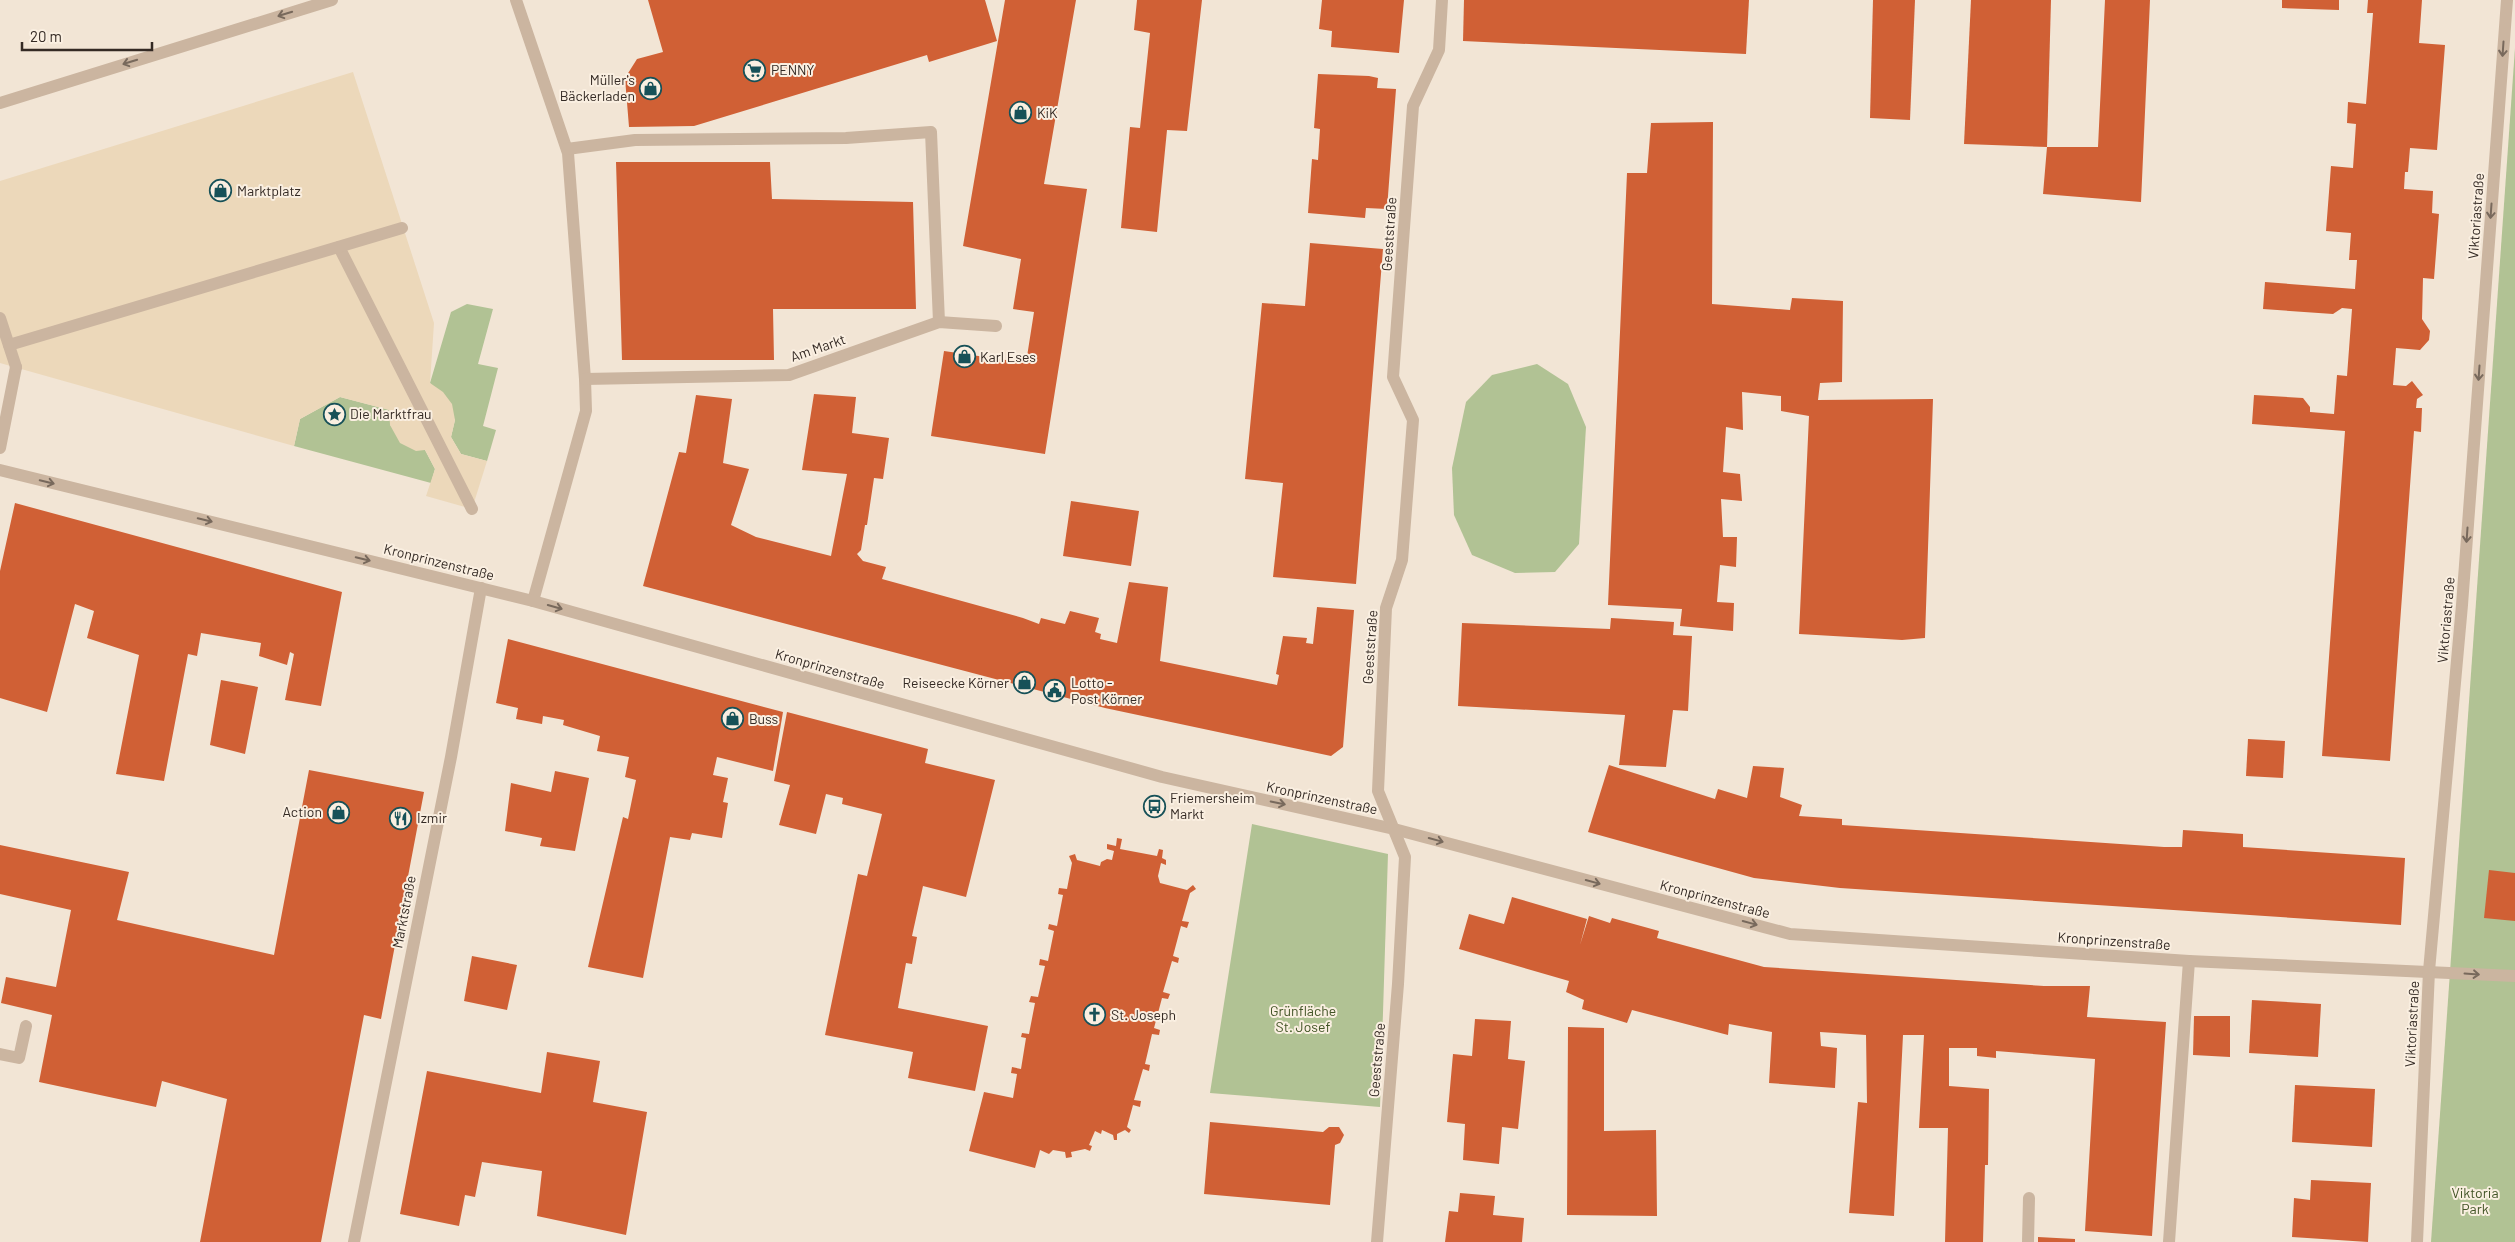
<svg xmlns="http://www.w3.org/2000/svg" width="2515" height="1242" font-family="Barlow,sans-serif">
<rect width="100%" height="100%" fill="#f2e5d5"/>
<g fill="#b1c294">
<polygon points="2515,48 2515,1242 2431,1242"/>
<polygon points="467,304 493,309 478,364 498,368 483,426 496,430 487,461 461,454 451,437 455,420 430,383 451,312"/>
<polygon points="1537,364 1568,384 1586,427 1579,544 1555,572 1515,573 1472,555 1454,515 1452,468 1466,402 1492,375"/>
<polygon points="340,397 390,410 390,425 425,450 435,469 431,483 294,446 300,419"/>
<polygon points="1252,824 1388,854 1380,1107 1210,1093"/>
</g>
<polygon fill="#ecd8ba" points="353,72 434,323 430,383 443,392 452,404 455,420 451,437 461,454 487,461 472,509 426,496 435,469 425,450 416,451 400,443 390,425 389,410 340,397 300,419 294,446 0,363 0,181"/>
<g fill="#d06035">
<polygon points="648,0 985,0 997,41 929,62 927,55 694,126 629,127 625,78 637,59 663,52"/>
<polygon points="1005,0 1076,0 1044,184 1087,189 1045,454 931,436 944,351 1026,363 1034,312 1013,309 1021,259 963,246"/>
<polygon points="1137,0 1202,0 1187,131 1167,130 1157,232 1121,228 1130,127 1140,128 1150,33 1134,30"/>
<polygon points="1322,0 1404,0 1399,53 1331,47 1332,31 1319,29"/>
<polygon points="1464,0 1749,0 1746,54 1463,41"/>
<polygon points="1873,0 1915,0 1910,120 1870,118"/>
<polygon points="1971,0 2051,0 2047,147 1964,144"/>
<polygon points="2105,0 2150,0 2141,202 2043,194 2047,147 2098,147"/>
<polygon points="2282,0 2339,0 2339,10 2282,8"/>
<polygon points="2368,0 2422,0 2419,43 2445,45 2437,150 2410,148 2408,172 2405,172 2404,189 2433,191 2432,213 2439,214 2434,279 2423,278 2422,319 2430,331 2429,340 2420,350 2396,348 2393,385 2406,386 2412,381 2423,395 2417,399 2416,408 2422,408 2421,432 2414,431 2390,761 2322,756 2345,431 2252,424 2254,395 2303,398 2310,407 2310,412 2334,414 2337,375 2347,376 2352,309 2342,308 2333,314 2263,309 2265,282 2355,289 2357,260 2349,260 2351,233 2326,231 2331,166 2353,168 2356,124 2347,123 2348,102 2366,104 2373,13 2367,13"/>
<polygon points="1318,74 1369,76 1378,78 1377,88 1396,89 1387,209 1366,208 1365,218 1308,213 1312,159 1318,160 1320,129 1314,128"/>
<polygon points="1713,122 1712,304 1790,310 1792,298 1843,301 1842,382 1820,383 1818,400 1933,399 1925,638 1902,640 1799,634 1809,416 1781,411 1781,396 1742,392 1743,430 1726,427 1723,472 1740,474 1742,501 1721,499 1723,537 1737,537 1736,567 1720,565 1717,602 1734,603 1733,631 1680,626 1682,609 1608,605 1627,173 1647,173 1651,123"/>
<polygon points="616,162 770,162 772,199 913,202 916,309 773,309 774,360 622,360"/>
<polygon points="1310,243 1383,249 1356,584 1273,577 1283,483 1245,479 1262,303 1305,306"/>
<polygon points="814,394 856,397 852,433 889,438 883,479 874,478 867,525 865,525 861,550 857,554 863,561 886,567 882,579 1023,618 1039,624 1041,618 1065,624 1070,611 1099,618 1095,632 1101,634 1100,639 1117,643 1129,582 1168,587 1160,661 1277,685 1279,675 1276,674 1283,636 1307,638 1306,643 1313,644 1317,607 1354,610 1343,747 1331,756 1105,708 643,586 679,452 686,453 696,395 732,399 723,463 749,469 731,525 756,537 831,556 847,474 802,470"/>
<polygon points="1071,501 1139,511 1131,566 1063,556"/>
<polygon points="15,503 342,592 321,706 285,700 294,654 290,652 287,665 259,656 261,643 201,633 197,656 188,654 164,781 116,774 139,655 87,638 94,611 75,604 47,712 0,698 0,571"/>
<polygon points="1611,618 1674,622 1673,635 1692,636 1688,711 1673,710 1666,767 1619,765 1625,715 1458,706 1462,623 1610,629"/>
<polygon points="508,639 783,712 773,771 717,757 713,775 728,778 723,802 728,803 722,838 692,833 690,840 670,837 643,978 588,967 623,817 628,819 636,780 625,777 629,757 597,751 600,736 563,725 564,720 543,716 542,724 516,719 518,708 496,703"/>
<polygon points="221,680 258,687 245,754 210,745"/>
<polygon points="787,712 928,749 925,763 995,780 966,897 923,886 912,936 917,937 912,964 906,963 898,1008 988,1026 975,1091 908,1078 913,1052 825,1035 858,874 867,876 882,814 842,804 843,798 826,794 816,834 779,825 790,785 774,781"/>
<polygon points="2248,739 2285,741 2283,778 2246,776"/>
<polygon points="1609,765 1715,799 1718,789 1747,798 1753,766 1784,768 1780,797 1802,805 1799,816 1842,819 1842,825 2164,847 2182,847 2183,830 2243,834 2243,847 2405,858 2401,925 1840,888 1754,878 1588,832"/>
<polygon points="309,770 424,792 381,1019 364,1015 321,1242 200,1242 227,1099 162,1081 156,1107 39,1082 52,1015 1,1003 6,977 56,987 71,910 0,894 0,845 129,872 117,920 274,955"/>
<polygon points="555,771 589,778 575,851 540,846 542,838 505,831 511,783 551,792"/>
<polygon points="1117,838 1122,839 1120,849 1157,856 1159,849 1163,850 1162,858 1166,860 1166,865 1161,863 1158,876 1160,883 1187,890 1193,885 1196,889 1190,893 1182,921 1189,922 1187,928 1181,926 1173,956 1179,958 1178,963 1172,961 1163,992 1170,994 1168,999 1162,998 1154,1028 1160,1030 1159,1035 1152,1034 1145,1064 1150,1065 1149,1071 1143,1069 1134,1100 1141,1101 1140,1107 1133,1105 1127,1127 1131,1130 1129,1133 1125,1130 1117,1134 1117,1140 1114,1140 1113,1135 1102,1130 1101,1134 1095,1131 1089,1145 1092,1146 1090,1151 1085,1149 1071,1152 1072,1157 1066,1158 1065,1152 1053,1150 1049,1154 1040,1150 1035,1168 969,1151 984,1092 1013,1098 1017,1074 1011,1073 1012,1067 1021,1069 1026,1038 1021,1037 1022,1033 1029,1034 1035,1003 1029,1002 1031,996 1038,997 1045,966 1039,965 1040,959 1048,961 1054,931 1048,929 1049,924 1057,926 1063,895 1058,894 1059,888 1067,889 1072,863 1069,856 1075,854 1077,860 1100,866 1101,862 1107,859 1112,860 1114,851 1107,849 1107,844 1116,846"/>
<polygon points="2489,870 2515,873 2515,921 2484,918"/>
<polygon points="1512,897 1587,919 1580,945 1589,916 1610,923 1612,918 1659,931 1657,938 1764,967 2044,986 2090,986 2087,1017 2166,1022 2152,1236 2085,1231 2095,1059 1996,1051 1996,1058 1977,1056 1977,1048 1949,1048 1949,1086 1989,1089 1988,1165 1985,1165 1983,1242 1945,1242 1948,1128 1919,1128 1924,1035 1903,1035 1894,1216 1849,1213 1858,1102 1867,1103 1866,1035 1820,1032 1821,1046 1837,1048 1835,1088 1769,1083 1772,1032 1729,1024 1728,1035 1632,1010 1627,1023 1582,1009 1584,1000 1566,992 1569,981 1459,949 1469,914 1504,924"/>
<polygon points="472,956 517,965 507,1010 464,1001"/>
<polygon points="2252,1000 2321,1004 2318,1057 2249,1053"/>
<polygon points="2194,1016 2230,1016 2230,1057 2193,1055"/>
<polygon points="1475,1019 1511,1021 1508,1059 1525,1061 1518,1129 1502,1127 1499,1164 1463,1160 1465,1124 1447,1122 1453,1054 1472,1056"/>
<polygon points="1568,1027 1604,1028 1604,1131 1656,1130 1657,1216 1567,1215"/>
<polygon points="547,1052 600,1061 593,1102 647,1112 626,1235 537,1216 542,1171 482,1162 475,1197 465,1195 459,1226 400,1214 427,1071 541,1093"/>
<polygon points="2295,1085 2375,1089 2372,1147 2292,1142"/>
<polygon points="1210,1122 1323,1132 1329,1127 1339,1127 1344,1135 1340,1143 1335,1145 1330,1205 1204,1194"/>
<polygon points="2311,1180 2371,1183 2368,1242 2292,1237 2294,1198 2310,1200"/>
<polygon points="1460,1193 1495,1196 1493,1215 1524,1218 1522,1242 1445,1242 1449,1211 1458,1212"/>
<polygon points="2038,1237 2075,1239 2075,1242 2038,1242"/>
</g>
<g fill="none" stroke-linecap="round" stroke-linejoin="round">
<g stroke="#cbb5a0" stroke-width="12">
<polyline points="516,0 568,153 585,379 586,411 533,601"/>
<polyline points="567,149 635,140 846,138 931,132 939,322"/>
<polyline points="585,379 789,375 939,322 996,326"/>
<polyline points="0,448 16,367"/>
<polyline points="0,1054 19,1058 26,1026"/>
<polyline points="2028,1242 2029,1198"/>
<polyline points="2169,1242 2189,961"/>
</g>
<g stroke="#cbb5a0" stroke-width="12">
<polyline points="0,103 332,0"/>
<polyline points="339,247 472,509"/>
<polyline points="0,318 16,367"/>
<polyline points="9,345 402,228"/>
<polyline points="0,470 533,601 1162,777 1394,829 1790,934 2189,961 2515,976"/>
<polyline points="354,1242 451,757 481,588"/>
<polyline points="1377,1242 1398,984 1405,857 1378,791 1386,608 1402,560 1413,420 1393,377 1413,106 1439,50 1442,0"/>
<polyline points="2417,1242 2429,971 2462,605 2507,0"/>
</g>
</g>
<defs><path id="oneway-shaft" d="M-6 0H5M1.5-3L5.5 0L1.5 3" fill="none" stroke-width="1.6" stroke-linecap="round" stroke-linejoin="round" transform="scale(1.25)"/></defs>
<g stroke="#78695c">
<use href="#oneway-shaft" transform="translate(285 14) rotate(163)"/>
<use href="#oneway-shaft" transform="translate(2503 49) rotate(94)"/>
<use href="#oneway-shaft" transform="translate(130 62) rotate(163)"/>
<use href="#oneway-shaft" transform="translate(2491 211) rotate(94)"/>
<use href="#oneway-shaft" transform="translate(2479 373) rotate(94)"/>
<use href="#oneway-shaft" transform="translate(47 482) rotate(14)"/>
<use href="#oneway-shaft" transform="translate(205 520) rotate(14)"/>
<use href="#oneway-shaft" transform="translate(2467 535) rotate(94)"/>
<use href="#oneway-shaft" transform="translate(363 559) rotate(14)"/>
<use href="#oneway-shaft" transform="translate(555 607) rotate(16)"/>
<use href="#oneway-shaft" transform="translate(1278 803) rotate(12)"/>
<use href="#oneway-shaft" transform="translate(1436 840) rotate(15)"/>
<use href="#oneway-shaft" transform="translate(1593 882) rotate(15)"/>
<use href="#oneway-shaft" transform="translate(1750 923) rotate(15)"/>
<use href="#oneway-shaft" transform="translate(2472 974) rotate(4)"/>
</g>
<defs>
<symbol id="supermarket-ring" viewBox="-11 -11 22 22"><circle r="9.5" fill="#faefe1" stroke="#175158" stroke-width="1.5"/><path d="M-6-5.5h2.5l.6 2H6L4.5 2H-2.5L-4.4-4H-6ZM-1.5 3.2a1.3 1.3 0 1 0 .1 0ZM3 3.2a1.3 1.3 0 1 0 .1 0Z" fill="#175158"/></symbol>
<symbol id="shop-ring" viewBox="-11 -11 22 22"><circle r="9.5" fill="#faefe1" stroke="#175158" stroke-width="1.5"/><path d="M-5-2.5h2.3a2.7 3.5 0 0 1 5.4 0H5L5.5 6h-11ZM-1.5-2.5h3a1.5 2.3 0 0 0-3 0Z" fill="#175158"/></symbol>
<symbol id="sight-ring" viewBox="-11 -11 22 22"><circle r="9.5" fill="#faefe1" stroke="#175158" stroke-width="1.5"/><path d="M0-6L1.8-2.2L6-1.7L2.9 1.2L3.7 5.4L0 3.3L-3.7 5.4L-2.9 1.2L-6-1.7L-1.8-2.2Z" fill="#175158"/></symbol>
<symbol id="civic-ring" viewBox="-11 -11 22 22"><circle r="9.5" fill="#faefe1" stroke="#175158" stroke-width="1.5"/><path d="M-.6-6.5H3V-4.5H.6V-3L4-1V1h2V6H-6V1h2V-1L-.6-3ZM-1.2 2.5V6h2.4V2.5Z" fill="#175158"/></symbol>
<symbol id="bus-ring" viewBox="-11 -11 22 22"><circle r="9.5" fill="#faefe1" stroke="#175158" stroke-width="1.5"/><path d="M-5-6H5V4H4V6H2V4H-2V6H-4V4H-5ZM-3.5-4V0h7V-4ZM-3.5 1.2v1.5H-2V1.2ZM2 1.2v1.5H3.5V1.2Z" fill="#175158"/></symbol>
<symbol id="restaurant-ring" viewBox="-11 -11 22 22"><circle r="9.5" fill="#faefe1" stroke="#175158" stroke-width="1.5"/><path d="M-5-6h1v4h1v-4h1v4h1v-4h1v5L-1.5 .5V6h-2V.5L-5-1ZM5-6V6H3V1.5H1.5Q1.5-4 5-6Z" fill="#175158"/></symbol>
<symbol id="church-ring" viewBox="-11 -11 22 22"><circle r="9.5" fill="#faefe1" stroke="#175158" stroke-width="1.5"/><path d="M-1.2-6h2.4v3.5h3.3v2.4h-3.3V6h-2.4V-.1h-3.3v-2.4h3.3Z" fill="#175158"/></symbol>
</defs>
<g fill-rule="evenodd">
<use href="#supermarket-ring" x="742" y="58" width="25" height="25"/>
<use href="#shop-ring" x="638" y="76" width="25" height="25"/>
<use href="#shop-ring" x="1008" y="100" width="25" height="25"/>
<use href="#shop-ring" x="208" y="178" width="25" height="25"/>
<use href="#shop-ring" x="952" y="344" width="25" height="25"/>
<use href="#sight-ring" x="322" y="402" width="25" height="25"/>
<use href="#shop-ring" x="1012" y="670" width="25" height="25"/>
<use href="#civic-ring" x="1042" y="678" width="25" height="25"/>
<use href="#shop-ring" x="720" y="706" width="25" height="25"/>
<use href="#bus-ring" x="1142" y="794" width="25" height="25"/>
<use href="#shop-ring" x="326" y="800" width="25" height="25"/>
<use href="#restaurant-ring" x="388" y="806" width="25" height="25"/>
<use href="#church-ring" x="1082" y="1002" width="25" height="25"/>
</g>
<g text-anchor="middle" stroke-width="4" stroke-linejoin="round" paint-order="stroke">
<g font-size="14" fill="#342a24" stroke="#faefe1" text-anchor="start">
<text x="771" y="75">PENNY</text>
<text x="635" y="85" text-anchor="end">Müller's<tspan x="635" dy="16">Bäckerladen</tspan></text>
<text x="1037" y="118">KiK</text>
<text x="237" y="196">Marktplatz</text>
<text x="980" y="362">Karl Eses</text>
<text x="350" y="419">Die Marktfrau</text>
<text x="1009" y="688" text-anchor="end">Reiseecke Körner</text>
<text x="1071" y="688">Lotto -<tspan x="1071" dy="16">Post Körner</tspan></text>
<text x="749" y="724">Buss</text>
<text x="1170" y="803">Friemersheim<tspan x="1170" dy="16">Markt</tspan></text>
<text x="322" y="817" text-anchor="end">Action</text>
<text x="417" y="823">Izmir</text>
<text x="1111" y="1020">St. Joseph</text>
</g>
<g font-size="14" fill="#342a24" stroke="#faefe1">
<text transform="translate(2476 216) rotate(-86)" y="5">Viktoriastraße</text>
<text transform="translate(1389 234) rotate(-86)" y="5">Geeststraße</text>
<text transform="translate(818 348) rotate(-19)" y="5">Am Markt</text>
<text transform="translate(439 562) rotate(14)" y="5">Kronprinzenstraße</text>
<text transform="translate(2446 620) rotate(-85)" y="5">Viktoriastraße</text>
<text transform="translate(1370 647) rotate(-86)" y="5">Geeststraße</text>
<text transform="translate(830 669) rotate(16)" y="5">Kronprinzenstraße</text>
<text transform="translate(1322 798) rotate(12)" y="5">Kronprinzenstraße</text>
<text transform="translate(1715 899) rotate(15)" y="5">Kronprinzenstraße</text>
<text transform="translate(404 912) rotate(-79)" y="5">Marktstraße</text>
<text transform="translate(2114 941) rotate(4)" y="5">Kronprinzenstraße</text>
<text transform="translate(2412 1024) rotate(-87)" y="5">Viktoriastraße</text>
<text transform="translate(1377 1060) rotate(-85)" y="5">Geeststraße</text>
</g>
<g font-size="14" fill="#425426" stroke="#faefe1">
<text x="1303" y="1016">Grünfläche<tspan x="1303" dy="16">St. Josef</tspan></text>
<text x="2475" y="1198">Viktoria<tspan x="2475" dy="16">Park</tspan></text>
</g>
</g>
<path d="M22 42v8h130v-8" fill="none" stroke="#342a24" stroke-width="2.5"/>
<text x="30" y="42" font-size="15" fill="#342a24" stroke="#faefe1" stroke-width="4" paint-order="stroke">20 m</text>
</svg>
